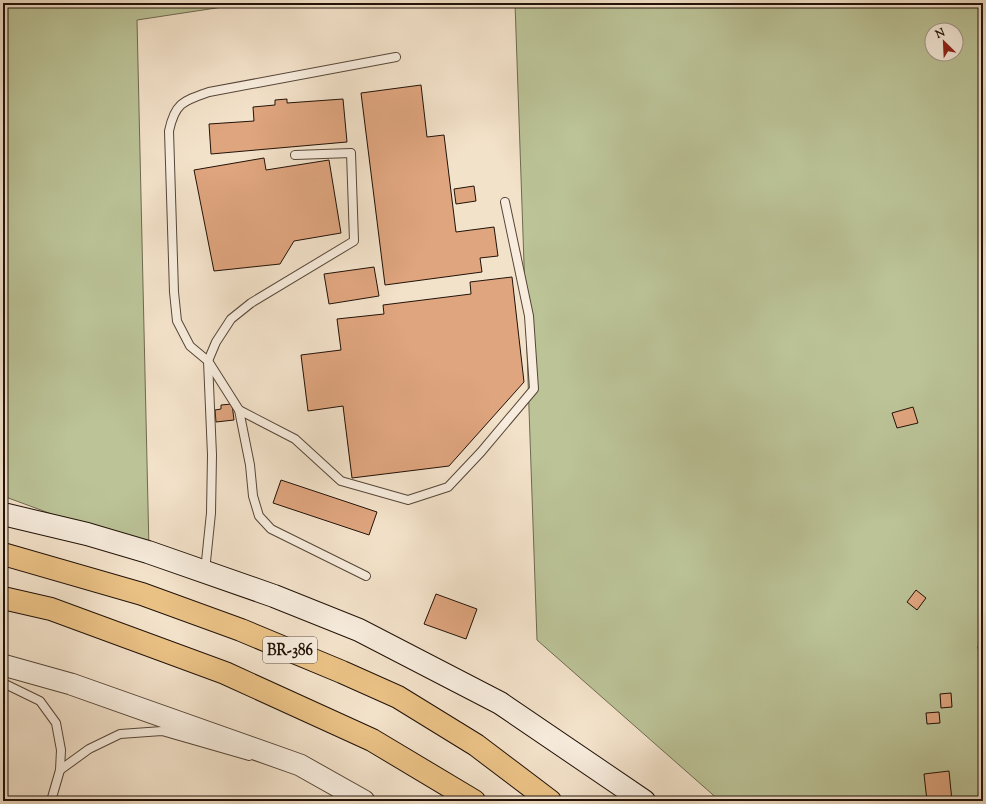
<svg xmlns="http://www.w3.org/2000/svg" width="986" height="804" font-family="'Sorts Mill Goudy',serif">
<rect width="100%" height="100%" fill="#f3e2ca"/>
<filter id="stains"><feTurbulence type="fractalNoise" baseFrequency=".005" numOctaves="4"/><feColorMatrix values="0 0 0 0 .2 0 0 0 0 .09 0 0 0 0 .02 0 0 0 .5 -.17"/></filter>
<radialGradient id="worn" r=".72"><stop offset=".6" stop-color="#630" stop-opacity="0"/><stop offset="1" stop-color="#630" stop-opacity=".3"/></radialGradient>
<g fill="#bbc397" stroke="#6e6a50" fill-rule="evenodd">
<polygon points="3,3 249,3 137,20 149,550 3,496"/>
<path d="M 515,3 L 983,3 L 983,801 L 720,801 L 537,640 ZM 932,30 L 956,30 L 956,54 L 932,54 Z"/>
</g>
<g fill="#dfa57f" stroke="#211208">
<polygon points="421,85 427,137 444,135 456,232 494,227 498,256 480,258 482,272 385,285 361,93"/>
<polygon points="287,99 287,103 343,99 347,142 211,154 209,124 254,121 253,107 275,105 275,100"/>
<polygon points="264,158 266,170 329,160 341,233 294,241 280,264 214,271 194,170"/>
<polygon points="474,186 476,201 456,204 454,189"/>
<polygon points="374,267 379,296 329,304 324,274"/>
<polygon points="512,277 524,382 449,466 352,478 343,406 308,411 301,355 341,350 337,319 384,314 383,305 471,294 470,282"/>
<polygon points="232,404 234,420 216,422 215,410 221,409 221,405"/>
<polygon points="913,407 918,423 897,428 892,413"/>
<polygon points="281,480 377,512 369,535 273,503"/>
<polygon points="916,590 926,598 917,610 907,602"/>
<polygon points="436,594 477,609 466,639 424,624"/>
<polygon points="978,646 983,646 983,663 980,663"/>
<polygon points="951,693 952,707 941,708 940,694"/>
<polygon points="939,712 940,723 927,724 926,713"/>
<polygon points="949,771 952,801 927,801 924,774"/>
</g>
<g fill="none" stroke-linecap="round" stroke-linejoin="round">
<defs>
<g id="service">
<path d="M 396,57 L 209,92 C 183,101 175,103 169,131 L 174,292 L 177,321 L 190,346 L 208,361 L 239,410 L 295,439 L 341,481 L 408,500 L 448,487 L 481,452 L 534,389 L 529,316 L 505,202"/>
<polyline points="239,410 250,465 253,496 259,516 271,529 366,576"/>
<polyline points="205,571 211,513 212,455 208,361 216,342 231,319 251,303 354,241 351,153 295,155"/>
<polyline points="3,683 40,701 56,723 61,750 60,770 51,801"/>
<polyline points="60,770 89,749 120,734 162,731 249,756"/>
</g>
<polyline id="tertiary" points="3,665 71,684 300,765 364,801"/>
<polyline id="secondary" points="3,514 87,534 148,552 274,596 359,630 500,703 644,801"/>
<g id="trunk">
<polyline points="3,554 142,594 241,630 342,672 398,697 476,745 550,801"/>
<polyline points="3,598 51,609 225,673 372,740 474,801"/>
</g>
</defs>
<use href="#service" stroke="#564638" stroke-width="10"/>
<use href="#tertiary" stroke="#564638" stroke-width="23"/>
<use href="#secondary" stroke="#211208" stroke-width="24"/>
<use href="#trunk" stroke="#211208" stroke-width="24"/>
<use href="#service" stroke="#f7ecdd" stroke-width="8"/>
<use href="#tertiary" stroke="#f7ecdd" stroke-width="21"/>
<use href="#secondary" stroke="#f7ecdd" stroke-width="22"/>
<use href="#trunk" stroke="#eac185" stroke-width="22"/>
</g>
<g text-anchor="middle" stroke-width="4" stroke-linejoin="round" paint-order="stroke">
<rect fill="#f7ecdd" stroke="#615348" stroke-width="1" x="263" y="637" width="54" height="26" rx="3"/>
<g font-size="15" font-weight="bold" fill="#211208">
<text x="290" y="655">BR-386</text>
</g>
</g>
<rect width="986" height="804" fill="none" stroke="#f3e2ca" stroke-width="16"/>
<rect x="4" y="4" width="978" height="796" fill="none" stroke="#211208" stroke-width="2"/>
<rect x="8" y="8" width="970" height="788" fill="none" stroke="#211208"/>
<g transform="translate(944 42) rotate(336)"><circle r="19" fill="#f7ecdd" stroke="#a19588"/>
<path d="M0-3L7 15L0 10L-7 15Z" fill="#8f2418"/>
<text y="-6" font-size="11" font-weight="bold" text-anchor="middle" fill="#211208">N</text>
</g>
<rect width="100%" height="100%" filter="url(#stains)"/>
<rect width="100%" height="100%" fill="url(#worn)"/>
</svg>
